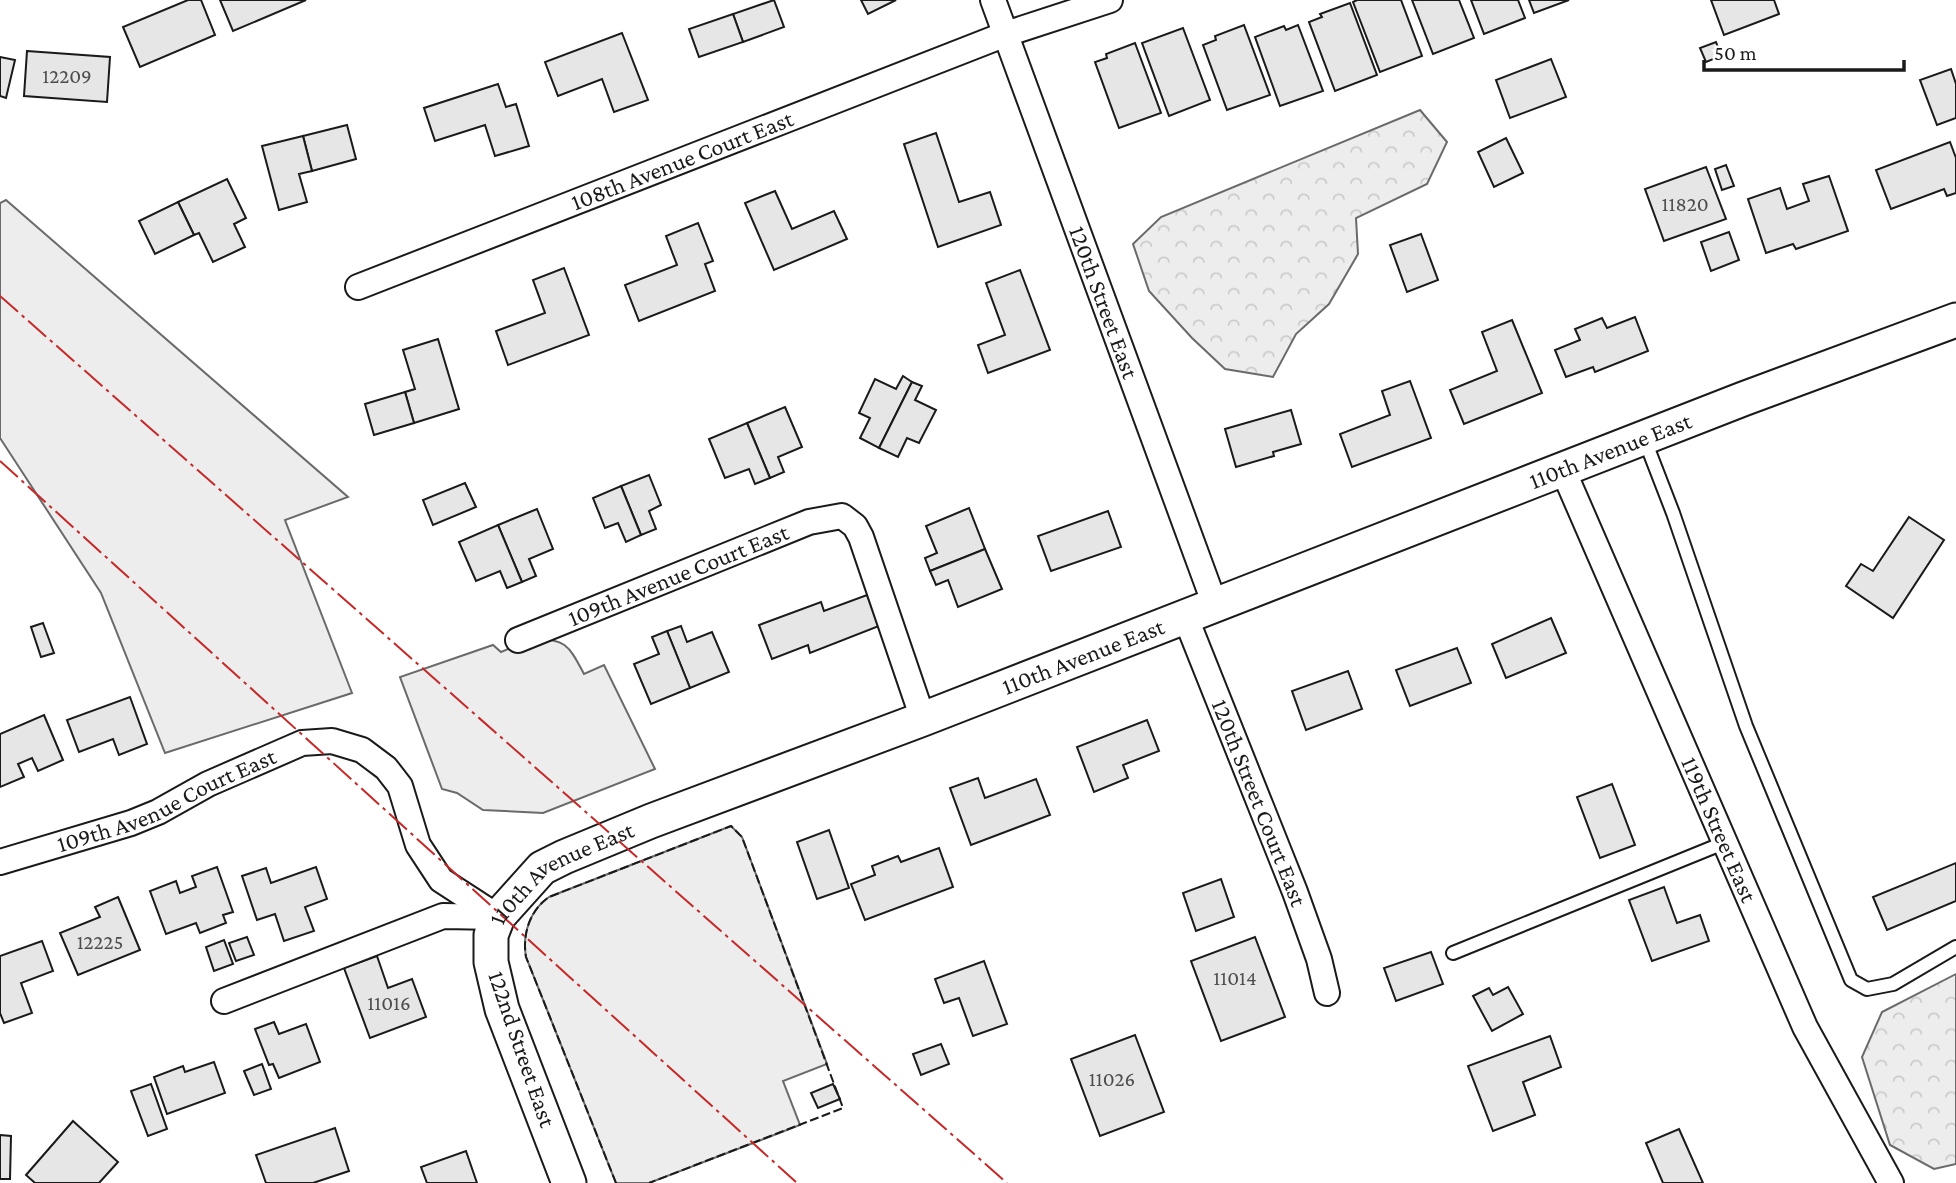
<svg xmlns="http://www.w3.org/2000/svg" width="1956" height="1183" font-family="'Crimson Pro',serif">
<defs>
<pattern id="forest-crowns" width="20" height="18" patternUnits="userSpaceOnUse" patternTransform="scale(1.75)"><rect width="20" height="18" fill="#ededed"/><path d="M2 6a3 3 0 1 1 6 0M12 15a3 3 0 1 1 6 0" fill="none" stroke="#cbcbcb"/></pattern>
</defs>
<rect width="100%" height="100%" fill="#fff"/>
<g fill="#ededed" stroke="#6a6a6a" stroke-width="2">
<polygon points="6,200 348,497 285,520 352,693 165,753 101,593 0,438 0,203"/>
<path d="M 532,639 C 566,638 569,646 584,674 L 604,665 L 655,769 L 543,813 L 483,810 L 457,793 L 442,789 L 400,677 L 493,645 L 501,652 Z"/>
<path d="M 731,826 L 742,837 L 827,1064 L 783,1081 L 800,1125 L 649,1183 L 616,1183 L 526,957 C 522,934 530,910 549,897 Z"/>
</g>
<g fill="url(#forest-crowns)" stroke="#6a6a6a" stroke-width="2">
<polygon points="1420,110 1447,142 1427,184 1356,218 1358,254 1329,304 1296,334 1273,377 1225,369 1192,338 1149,291 1133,244 1161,217"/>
<polygon points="1956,974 1956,1164 1934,1169 1890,1145 1862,1057 1882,1012"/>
</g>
<g fill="#e6e6e6" stroke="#1a1a1a" stroke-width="2">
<polygon points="188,0 201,0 215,35 140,67 123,27"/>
<polygon points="220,0 306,0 233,31"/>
<polygon points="774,0 784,27 743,42 733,14"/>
<polygon points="861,0 896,0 868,14"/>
<polygon points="1357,0 1401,0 1422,56 1380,72 1353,2"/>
<polygon points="1412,0 1459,0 1474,38 1433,54"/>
<polygon points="1471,0 1518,0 1525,18 1484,34"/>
<polygon points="1529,0 1569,0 1534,13"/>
<polygon points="1711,0 1774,0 1779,14 1724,35"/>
<polygon points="1350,3 1377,75 1335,91 1309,22 1322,17 1320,14"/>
<polygon points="733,14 743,42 699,57 689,29"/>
<polygon points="1244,25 1270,95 1227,110 1203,45 1216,40 1215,36"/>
<polygon points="1298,25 1323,91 1280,106 1255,37 1284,26 1286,30"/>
<polygon points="1183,28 1210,100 1169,116 1142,43"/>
<polygon points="622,33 648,100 614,112 602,79 558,96 545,62"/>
<polygon points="1716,42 1721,56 1706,62 1700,48"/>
<polygon points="1135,43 1161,113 1119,128 1095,62 1107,58 1106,54"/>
<polygon points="27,51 110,57 107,102 24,96"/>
<polygon points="0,57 15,60 6,98 0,96"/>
<polygon points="1551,59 1566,97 1510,118 1496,80"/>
<polygon points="1951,69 1956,84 1956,118 1937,125 1920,80"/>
<polygon points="498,84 506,107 516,104 529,146 495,156 485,125 435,141 424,108"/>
<polygon points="347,125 356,159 312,171 303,136"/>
<polygon points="936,133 959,202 990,192 1001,225 938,247 904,144"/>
<polygon points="303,136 312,171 299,174 307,202 279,210 262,146"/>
<polygon points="1506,138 1523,173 1494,187 1478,152"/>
<polygon points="1950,142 1956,158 1956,193 1947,196 1944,189 1891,209 1876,170"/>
<polygon points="1726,165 1734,186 1722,190 1715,169"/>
<polygon points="1706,167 1726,219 1664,241 1645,189"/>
<polygon points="1829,176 1848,231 1796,249 1793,244 1766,253 1748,199 1780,188 1787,209 1809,201 1803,184"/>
<polygon points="227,179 246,218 234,224 245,247 213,262 199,233 194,235 178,202"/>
<polygon points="775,191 792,229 834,211 847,239 774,270 745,203"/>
<polygon points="178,202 194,235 155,254 139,221"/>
<polygon points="698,223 713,261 705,264 715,291 639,321 625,285 677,265 666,236"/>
<polygon points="1729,232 1739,260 1711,271 1701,242"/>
<polygon points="1421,234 1438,280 1407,292 1390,245"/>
<polygon points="564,268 589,335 508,365 496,331 545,313 533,280"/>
<polygon points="1020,270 1050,350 988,373 978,345 1005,335 986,283"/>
<polygon points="1635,317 1648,351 1595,372 1593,367 1566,377 1555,350 1580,340 1575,329 1602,318 1607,328"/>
<polygon points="1512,320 1542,393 1464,424 1450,390 1497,371 1482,332"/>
<polygon points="438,339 459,409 414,423 405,392 415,389 403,350"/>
<polygon points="903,376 912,382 879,448 860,438 870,418 859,413 875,379 896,389"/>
<polygon points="1410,381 1431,438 1352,467 1340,434 1390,415 1382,391"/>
<polygon points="912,382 922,386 915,400 936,410 919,443 907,438 898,457 879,448"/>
<polygon points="405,392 414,423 374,435 365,404"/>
<polygon points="785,407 802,447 778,457 784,472 770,478 747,423"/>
<polygon points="1291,410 1301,444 1273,452 1274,456 1236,467 1225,429"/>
<polygon points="747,423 770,478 755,484 749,469 725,478 709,439"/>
<polygon points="649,475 661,505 649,511 656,529 641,535 621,486"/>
<polygon points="465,483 476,507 433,525 423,500"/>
<polygon points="621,486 641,535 626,542 618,523 605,528 593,498"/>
<polygon points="969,508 985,549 930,571 925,558 937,553 926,526"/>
<polygon points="537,509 553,549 529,559 536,576 522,582 498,525"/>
<polygon points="1108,511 1121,547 1051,571 1038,536"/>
<polygon points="1909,517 1944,540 1893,618 1846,586 1861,564 1873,571"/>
<polygon points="498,525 522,582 507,588 500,571 476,581 459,542"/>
<polygon points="985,549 1002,589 958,607 948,580 936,585 930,571"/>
<polygon points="867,595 879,626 810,653 808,645 772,659 759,625 821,602 824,611"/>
<polygon points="1551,618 1566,653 1506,678 1492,644"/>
<polygon points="43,623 54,653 41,657 31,627"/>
<polygon points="681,626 687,642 712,632 729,672 690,688 667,631"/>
<polygon points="667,631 690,688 651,704 634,664 659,654 652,637"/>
<polygon points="1457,648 1471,683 1410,706 1396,670"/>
<polygon points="1348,671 1362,709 1306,730 1292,691"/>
<polygon points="130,697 147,744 119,755 113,739 79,752 67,720"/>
<polygon points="44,715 63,760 38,771 32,758 18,764 24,777 0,787 0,734"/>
<polygon points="1147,720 1159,751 1123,765 1128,778 1094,792 1077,747"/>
<polygon points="978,778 985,798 1036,779 1050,815 971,845 950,788"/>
<polygon points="1612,784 1635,845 1600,858 1577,797"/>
<polygon points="829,830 849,888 817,899 797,842"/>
<polygon points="939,848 953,887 865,920 851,884 875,875 872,866 898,856 901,862"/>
<polygon points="1956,863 1956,901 1887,930 1873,897"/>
<polygon points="217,867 233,912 223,915 226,923 200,933 196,923 166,934 150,891 176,881 180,893 196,887 192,876"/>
<polygon points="316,867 327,899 305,907 314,931 284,941 275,914 257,920 242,876 266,868 271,883"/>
<polygon points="1221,879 1234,917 1196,931 1183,893"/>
<polygon points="1664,887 1677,923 1700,915 1709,941 1652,961 1629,900"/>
<polygon points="118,897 140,950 78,975 60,933 100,917 95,907"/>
<polygon points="247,937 254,955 236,961 229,943"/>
<polygon points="1255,937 1285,1017 1221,1041 1191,961"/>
<polygon points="224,940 233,964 214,971 206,947"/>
<polygon points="42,941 53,971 21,983 32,1013 4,1023 0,1013 0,956"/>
<polygon points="1431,952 1443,984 1396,1001 1384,968"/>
<polygon points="377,956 388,988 412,979 426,1017 370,1038 344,968"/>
<polygon points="984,961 1007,1024 973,1036 959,998 944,1003 935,979"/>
<polygon points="1508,987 1523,1014 1492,1031 1473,996 1489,988 1493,995"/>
<polygon points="274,1022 279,1034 306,1024 320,1062 279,1078 273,1064 269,1065 255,1029"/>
<polygon points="1135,1035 1164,1112 1100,1136 1071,1059"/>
<polygon points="1550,1036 1561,1067 1523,1082 1535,1115 1493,1131 1468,1066"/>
<polygon points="941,1044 949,1064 921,1075 913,1054"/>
<polygon points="214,1062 225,1093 167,1114 154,1077 183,1066 185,1072"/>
<polygon points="262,1064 271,1089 254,1095 244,1071"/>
<polygon points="151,1084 167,1129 148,1136 131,1091"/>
<polygon points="833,1084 840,1099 818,1108 811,1093"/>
<polygon points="73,1121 118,1162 99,1183 35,1183 26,1175"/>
<polygon points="335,1128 349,1171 313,1183 266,1183 256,1155"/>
<polygon points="1679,1129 1703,1183 1663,1183 1646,1143"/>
<polygon points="0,1135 11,1136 10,1179 0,1179"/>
<polygon points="466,1151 477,1183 427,1183 421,1167"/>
</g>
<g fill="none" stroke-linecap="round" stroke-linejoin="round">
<defs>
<g id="lane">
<polyline points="1644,438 1673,513 1746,726 1851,980 1867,989 1893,984 1956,947"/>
<polyline points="1453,953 1726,842"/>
</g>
<g id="street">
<path id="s1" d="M 993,0 L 1215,605"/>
<path id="s2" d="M 358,287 L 1006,34 L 1110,0"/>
<path id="s3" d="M 1563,470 L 1805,1027 L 1891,1183"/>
<path id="s4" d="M 1185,616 L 1295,892 L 1319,959 L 1327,993"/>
<path id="s5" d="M 518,640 L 809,522 L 842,516 L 855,526 L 861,537 L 923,719"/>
<path id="s6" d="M 0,862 L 131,823 L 158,812 L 208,784 L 302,743 L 332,741 L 362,750 L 386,768 L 400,786 L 418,845 L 441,880 L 498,917"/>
<polyline points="224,1001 443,916 497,917"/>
</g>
<g id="secondary">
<path id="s7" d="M 569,1183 L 502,1009 L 491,962 L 491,935 L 498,917 L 542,868 L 564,857 L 651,821 L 923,719 L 1743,399 L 1956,320"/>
</g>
</defs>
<use href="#lane" stroke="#1a1a1a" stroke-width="16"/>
<use href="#street" stroke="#1a1a1a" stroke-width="28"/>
<use href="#secondary" stroke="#1a1a1a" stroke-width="37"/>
<use href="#lane" stroke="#fff" stroke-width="12"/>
<use href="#street" stroke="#fff" stroke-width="24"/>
<use href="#secondary" stroke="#fff" stroke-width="33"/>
<path stroke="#1a1a1a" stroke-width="2" stroke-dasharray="9 3.5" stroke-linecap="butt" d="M 616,1183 L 526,957 C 522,934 530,910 549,897 L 731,826 L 742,837 L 843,1108 L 649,1183"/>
<g stroke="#c62828" stroke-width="2" stroke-dasharray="24 5 3.5 5" stroke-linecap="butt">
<polyline points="0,296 1007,1183"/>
<polyline points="0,461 797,1183"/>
</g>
</g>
<g text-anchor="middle" stroke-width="5" stroke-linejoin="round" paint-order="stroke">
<g font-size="21" fill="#4d4d4d">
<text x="67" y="83">12209</text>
<text x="1685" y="211">11820</text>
<text x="100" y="949">12225</text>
<text x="1235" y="985">11014</text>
<text x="389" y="1010">11016</text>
<text x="1112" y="1086">11026</text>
</g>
<g font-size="24" fill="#1a1a1a" stroke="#fff">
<text dy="8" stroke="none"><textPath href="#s2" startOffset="348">108th Avenue Court East</textPath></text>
<text dy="8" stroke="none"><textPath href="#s1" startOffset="322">120th Street East</textPath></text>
<text dy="8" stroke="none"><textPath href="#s7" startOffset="1494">110th Avenue East</textPath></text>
<text dy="8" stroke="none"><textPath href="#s5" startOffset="173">109th Avenue Court East</textPath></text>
<text dy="8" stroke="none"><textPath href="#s7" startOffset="928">110th Avenue East</textPath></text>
<text dy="8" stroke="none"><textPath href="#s6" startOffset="178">109th Avenue Court East</textPath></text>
<text dy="8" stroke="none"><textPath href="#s4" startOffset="201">120th Street Court East</textPath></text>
<text dy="8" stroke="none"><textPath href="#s3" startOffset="392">119th Street East</textPath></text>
<text dy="8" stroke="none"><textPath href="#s7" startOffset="360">110th Avenue East</textPath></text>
<text transform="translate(522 1049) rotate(71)" y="8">122nd Street East</text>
</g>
</g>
<path d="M1704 60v10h200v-10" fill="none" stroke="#1a1a1a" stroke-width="3.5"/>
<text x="1714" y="60" font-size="21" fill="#1a1a1a" stroke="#ffffff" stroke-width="5" paint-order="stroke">50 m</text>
</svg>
